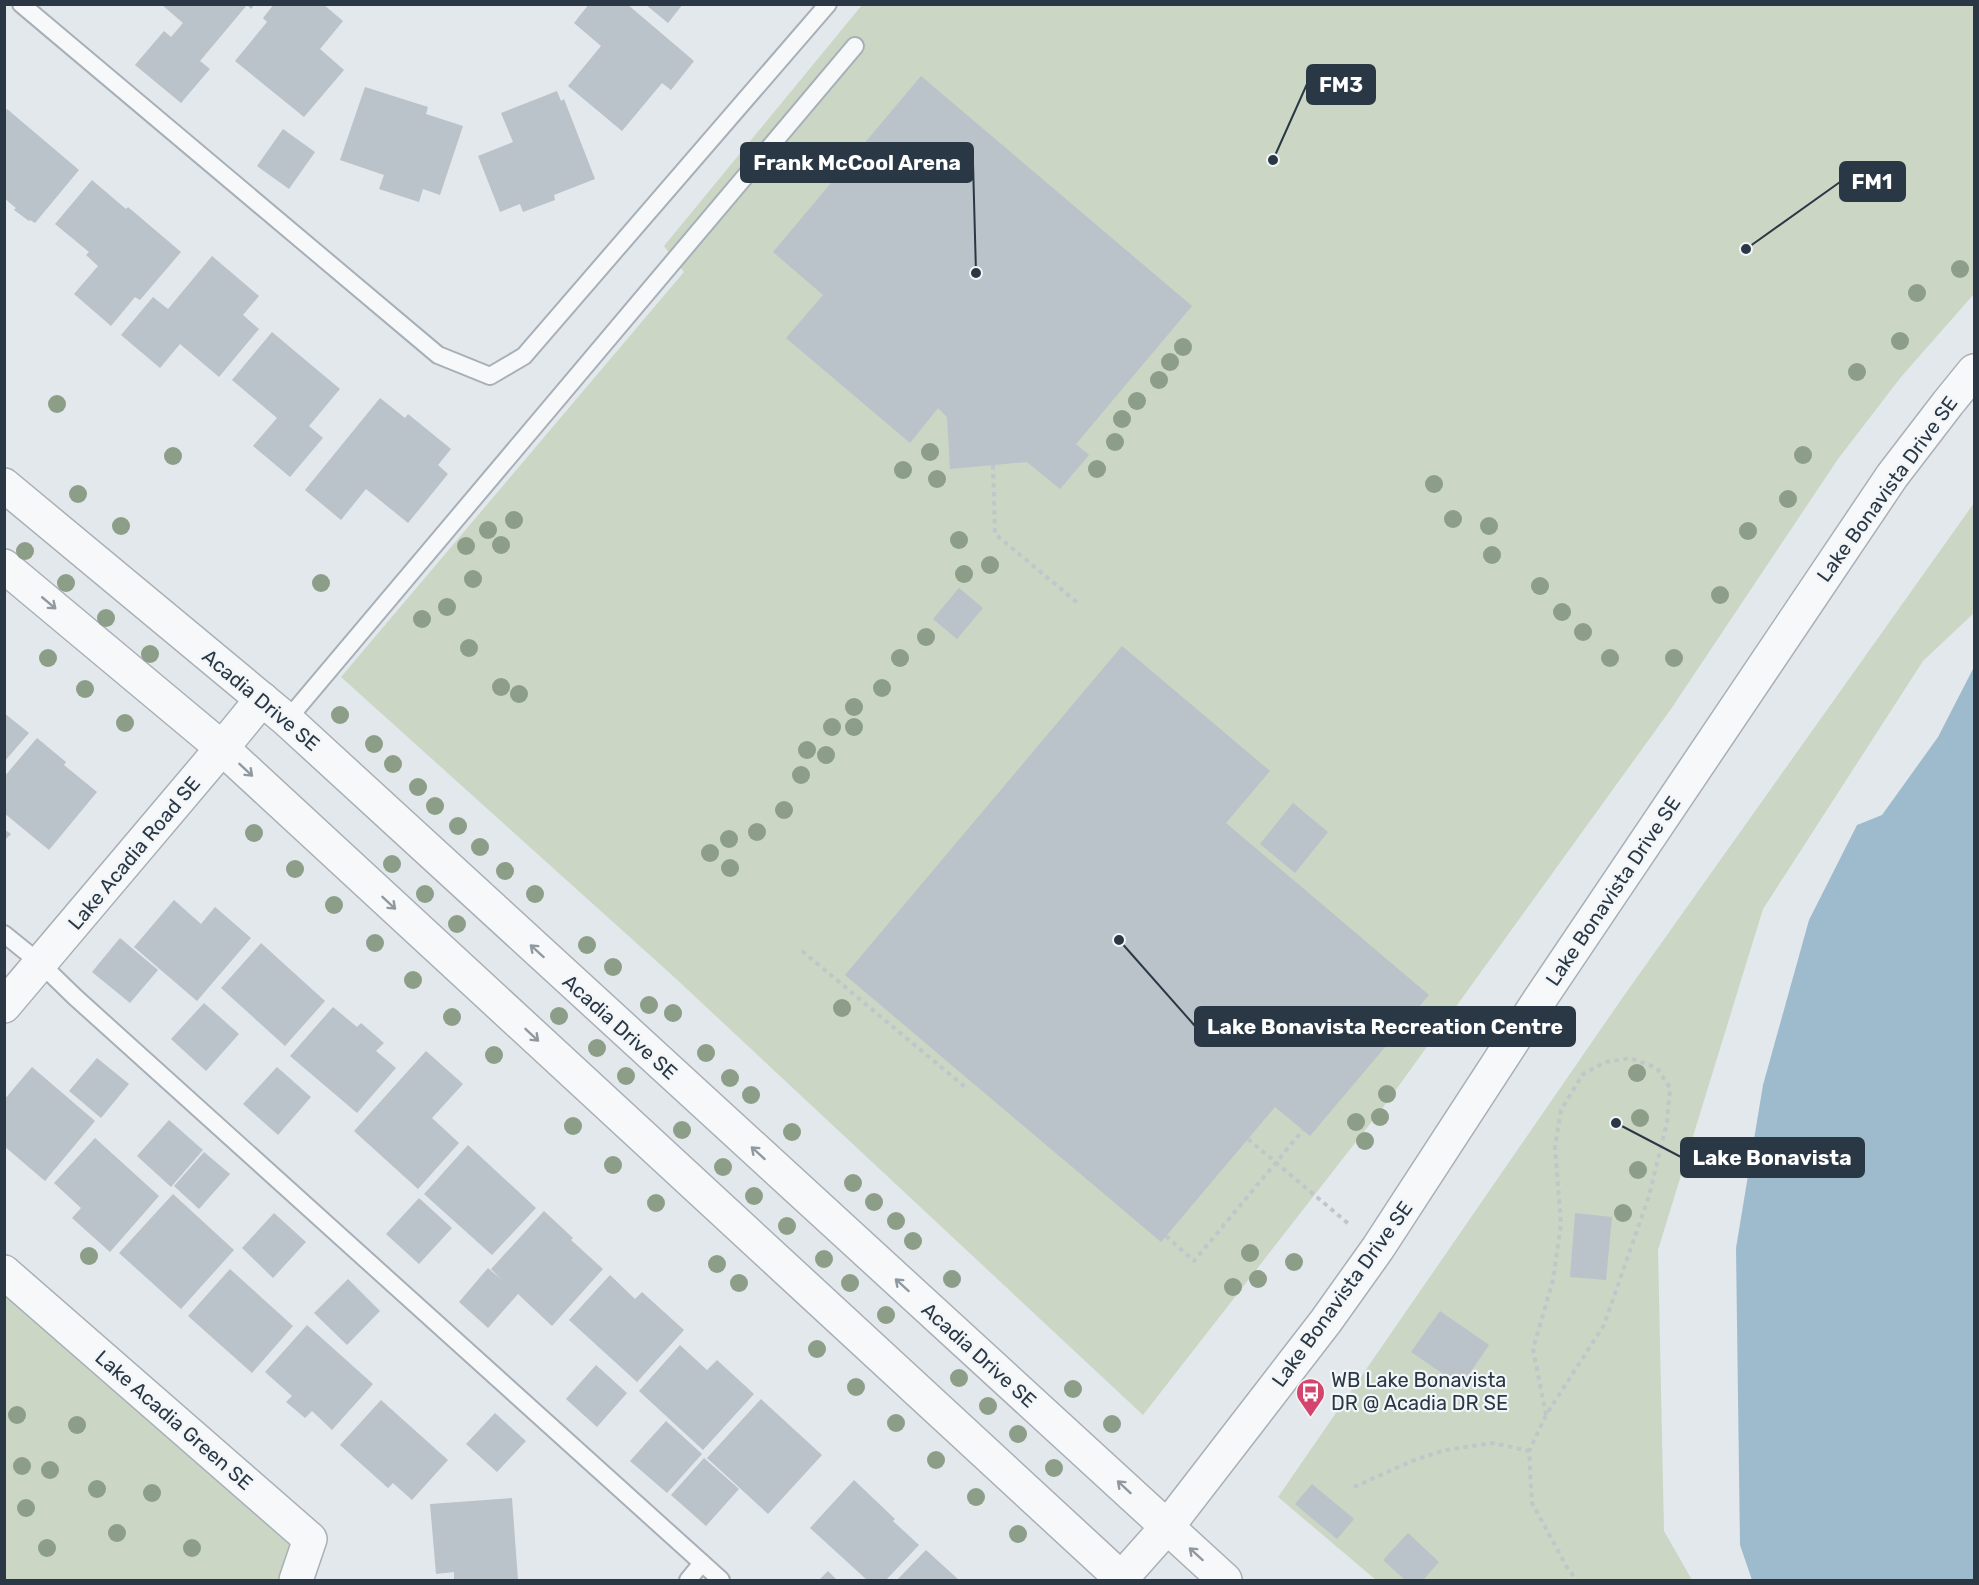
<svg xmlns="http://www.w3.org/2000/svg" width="1979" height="1585" font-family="Rubik,sans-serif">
<rect width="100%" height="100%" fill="#e3e8ec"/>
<g fill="#cbd6c4">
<polygon points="862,5 1974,5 1974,294 1901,377 1838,459 1671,709 1387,1102 1143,1415 673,976 341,677 684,272 664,246"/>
<polygon points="1974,503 1974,613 1923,661 1763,909 1658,1250 1664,1531 1692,1580 1376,1580 1278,1497 1623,997"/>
<polygon points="4,1272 310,1539 296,1580 5,1580"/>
</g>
<polygon fill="#9dbbcd" points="1974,667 1974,1580 1752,1580 1740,1545 1736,1248 1763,1085 1809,920 1857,825 1882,815 1938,737"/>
<g fill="#bac2ca">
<polygon points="161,4 255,4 251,9 247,5 200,61 210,69 181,103 135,65 164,31 171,37 183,23"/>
<polygon points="274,4 323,4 343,21 320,49 344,70 304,117 235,61 267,22 263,18"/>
<polygon points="589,4 627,4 694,61 671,90 662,83 622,131 568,86 601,46 574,23"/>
<polygon points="645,4 683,4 668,23"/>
<polygon points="921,76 1192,306 1076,444 1089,455 1060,489 1027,462 950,469 947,417 938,408 910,443 786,338 823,295 773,252"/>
<polygon points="365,87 428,107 426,114 463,126 440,195 423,189 419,202 379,189 384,175 340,160"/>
<polygon points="557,91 561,101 564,99 595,179 554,195 555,200 523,212 520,204 500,212 478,156 513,142 501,113"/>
<polygon points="7,109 79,170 35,223 30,220 29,221 14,210 16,208 4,198 4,113"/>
<polygon points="283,129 315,152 289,189 257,166"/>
<polygon points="92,180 126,209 128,207 181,252 140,300 135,297 111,326 74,294 98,266 86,255 89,252 55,224"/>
<polygon points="212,256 259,296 243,315 259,329 219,377 180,344 160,368 121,335 153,297 168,309"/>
<polygon points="272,332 340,389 309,426 323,438 290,477 253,446 277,418 232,380"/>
<polygon points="380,398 405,418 408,414 451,449 438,465 448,474 408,523 366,489 341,520 305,490"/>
<polygon points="959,588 983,608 957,639 933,619"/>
<polygon points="1122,646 1270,771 1226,823 1429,995 1310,1136 1275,1107 1161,1242 845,975"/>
<polygon points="4,713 29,733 4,762"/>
<polygon points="37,738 66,762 64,765 97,792 49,850 4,813 4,777"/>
<polygon points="1293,803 1328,832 1295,873 1260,844"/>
<polygon points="4,829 11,834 4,841"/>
<polygon points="174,900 201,924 215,907 251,938 197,1001 134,947"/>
<polygon points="120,938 158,970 130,1003 92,972"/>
<polygon points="261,943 325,1001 285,1046 221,988"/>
<polygon points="204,1003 239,1034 206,1071 171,1039"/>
<polygon points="333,1007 357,1027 361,1023 384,1043 376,1051 396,1068 357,1113 290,1056"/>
<polygon points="426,1051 463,1084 432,1118 459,1143 418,1189 354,1131"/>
<polygon points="97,1058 129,1084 101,1118 69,1091"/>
<polygon points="32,1067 95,1121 45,1181 4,1146 4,1100"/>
<polygon points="277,1067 311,1097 278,1135 243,1104"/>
<polygon points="169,1120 203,1150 171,1187 137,1156"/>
<polygon points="95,1138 159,1196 110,1252 72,1218 81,1208 54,1183"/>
<polygon points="468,1145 536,1208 492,1255 424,1194"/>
<polygon points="204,1152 230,1174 199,1209 174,1186"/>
<polygon points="173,1194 234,1250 181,1309 119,1253"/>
<polygon points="419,1198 452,1228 419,1264 386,1234"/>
<polygon points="544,1211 573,1238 571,1240 603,1269 552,1326 518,1294 488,1328 459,1302 488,1268 502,1280 491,1269"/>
<polygon points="274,1213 306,1242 273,1278 242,1248"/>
<polygon points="1575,1213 1612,1217 1606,1280 1570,1277"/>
<polygon points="230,1269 293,1326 252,1373 188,1316"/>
<polygon points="610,1275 635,1299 642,1292 684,1330 637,1382 569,1320"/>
<polygon points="348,1279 380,1311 347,1345 314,1313"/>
<polygon points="1440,1311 1489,1345 1461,1386 1411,1352"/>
<polygon points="307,1325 373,1384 332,1430 312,1411 305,1418 286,1402 292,1396 265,1372"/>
<polygon points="680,1345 707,1370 717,1360 754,1394 703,1450 639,1391"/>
<polygon points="596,1365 627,1393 597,1427 566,1399"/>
<polygon points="761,1399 822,1455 768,1514 707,1458"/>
<polygon points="381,1400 448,1460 412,1500 393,1483 388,1488 340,1445"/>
<polygon points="495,1413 526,1441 497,1472 466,1444"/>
<polygon points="666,1421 702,1454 667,1493 630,1461"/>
<polygon points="704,1458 739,1489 706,1526 671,1495"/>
<polygon points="854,1480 895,1519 893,1521 919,1545 886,1580 867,1580 810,1528"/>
<polygon points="1312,1484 1354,1519 1337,1539 1295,1504"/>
<polygon points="512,1498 518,1580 454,1580 454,1572 436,1574 430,1504"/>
<polygon points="1408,1533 1439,1562 1423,1580 1405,1580 1383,1560"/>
<polygon points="926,1550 959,1580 897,1580"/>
<polygon points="828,1571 837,1580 819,1580"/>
</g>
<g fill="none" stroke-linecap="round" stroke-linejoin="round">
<defs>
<g id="service">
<polyline points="21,4 438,355 490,376 524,356 828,4"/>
<polyline points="287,720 855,46"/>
<polyline points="4,934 40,963 75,997 721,1580"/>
<polyline points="688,1580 702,1563"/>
</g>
<g id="minor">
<polyline points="4,1006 222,748 262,699"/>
<polyline points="4,1272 310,1539 296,1580"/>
</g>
<g id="tertiary">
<polyline points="4,485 287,720 1225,1580"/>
<polyline points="4,566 222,748 1123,1580"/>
<polyline points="1120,1580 1167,1527 1326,1321 1378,1248 1538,1002 1892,476 1948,403 1974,371"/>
</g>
</defs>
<use href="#service" stroke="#a8b0b7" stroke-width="20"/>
<use href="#minor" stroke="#a8b0b7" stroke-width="36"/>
<use href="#tertiary" stroke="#a8b0b7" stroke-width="36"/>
<g stroke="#c1c6cb" stroke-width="4" stroke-dasharray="4.5 4.5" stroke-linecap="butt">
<polyline points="993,465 995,534 1079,604"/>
<polyline points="802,951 965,1087"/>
<polyline points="1248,1139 1350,1225"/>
<polyline points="1166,1236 1194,1261 1303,1130"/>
<polyline points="1546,1415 1533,1349 1553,1280 1561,1224 1555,1147 1561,1110 1583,1074 1606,1062 1630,1058 1657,1068 1670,1088 1667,1122 1649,1196 1604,1325 1546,1415 1529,1451 1532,1503 1568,1569 1577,1580"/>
<polyline points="1354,1487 1412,1461 1445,1450 1493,1443 1529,1451"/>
</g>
<use href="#service" stroke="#f6f8fa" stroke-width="16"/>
<use href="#minor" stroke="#f6f8fa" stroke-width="33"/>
<use href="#tertiary" stroke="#f6f8fa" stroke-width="33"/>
</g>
<g fill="#8c9e88">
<circle cx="1960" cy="269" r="9"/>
<circle cx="1917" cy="293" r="9"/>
<circle cx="1900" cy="341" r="9"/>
<circle cx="1183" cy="347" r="9"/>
<circle cx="1170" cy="362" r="9"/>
<circle cx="1857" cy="372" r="9"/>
<circle cx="1159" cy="380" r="9"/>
<circle cx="1137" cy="401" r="9"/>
<circle cx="57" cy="404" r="9"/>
<circle cx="1122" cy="419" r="9"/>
<circle cx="1115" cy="442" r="9"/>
<circle cx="930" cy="452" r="9"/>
<circle cx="1803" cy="455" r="9"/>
<circle cx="173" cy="456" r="9"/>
<circle cx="1097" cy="469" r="9"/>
<circle cx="903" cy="470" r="9"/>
<circle cx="937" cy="479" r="9"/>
<circle cx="1434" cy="484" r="9"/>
<circle cx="78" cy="494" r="9"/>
<circle cx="1788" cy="499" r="9"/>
<circle cx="1453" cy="519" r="9"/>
<circle cx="514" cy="520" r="9"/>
<circle cx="121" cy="526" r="9"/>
<circle cx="1489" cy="526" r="9"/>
<circle cx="488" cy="530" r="9"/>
<circle cx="1748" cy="531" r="9"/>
<circle cx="959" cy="540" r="9"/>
<circle cx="501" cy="545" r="9"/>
<circle cx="466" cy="546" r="9"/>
<circle cx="25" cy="551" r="9"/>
<circle cx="1492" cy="555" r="9"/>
<circle cx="990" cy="565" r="9"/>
<circle cx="964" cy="574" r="9"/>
<circle cx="473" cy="579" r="9"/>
<circle cx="66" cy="583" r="9"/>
<circle cx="321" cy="583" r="9"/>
<circle cx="1540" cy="586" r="9"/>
<circle cx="1720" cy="595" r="9"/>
<circle cx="447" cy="607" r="9"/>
<circle cx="1562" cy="612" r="9"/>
<circle cx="106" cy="618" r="9"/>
<circle cx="422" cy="619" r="9"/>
<circle cx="1583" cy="632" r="9"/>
<circle cx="926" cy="637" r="9"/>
<circle cx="469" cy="648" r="9"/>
<circle cx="150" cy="654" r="9"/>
<circle cx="48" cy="658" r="9"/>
<circle cx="900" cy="658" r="9"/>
<circle cx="1610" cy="658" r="9"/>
<circle cx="1674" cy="658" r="9"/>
<circle cx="501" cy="687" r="9"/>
<circle cx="882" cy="688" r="9"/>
<circle cx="85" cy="689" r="9"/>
<circle cx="519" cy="694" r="9"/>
<circle cx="854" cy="707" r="9"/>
<circle cx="340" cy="715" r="9"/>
<circle cx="125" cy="723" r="9"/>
<circle cx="832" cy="727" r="9"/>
<circle cx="854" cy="727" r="9"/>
<circle cx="374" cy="744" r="9"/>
<circle cx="807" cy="750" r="9"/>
<circle cx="826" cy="755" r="9"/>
<circle cx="393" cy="764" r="9"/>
<circle cx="801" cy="775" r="9"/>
<circle cx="418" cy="787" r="9"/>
<circle cx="435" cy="806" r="9"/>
<circle cx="784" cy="810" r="9"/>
<circle cx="458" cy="826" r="9"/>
<circle cx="757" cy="832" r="9"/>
<circle cx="254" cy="833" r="9"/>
<circle cx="729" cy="839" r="9"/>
<circle cx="480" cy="847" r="9"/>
<circle cx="710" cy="853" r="9"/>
<circle cx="392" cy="864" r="9"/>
<circle cx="730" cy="868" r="9"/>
<circle cx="295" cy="869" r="9"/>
<circle cx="505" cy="871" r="9"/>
<circle cx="425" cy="894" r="9"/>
<circle cx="535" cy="894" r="9"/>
<circle cx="334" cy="905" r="9"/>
<circle cx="457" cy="924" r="9"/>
<circle cx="375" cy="943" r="9"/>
<circle cx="587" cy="945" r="9"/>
<circle cx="613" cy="967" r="9"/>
<circle cx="413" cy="980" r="9"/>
<circle cx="649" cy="1005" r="9"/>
<circle cx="842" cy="1008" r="9"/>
<circle cx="673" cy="1013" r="9"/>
<circle cx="559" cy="1016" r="9"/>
<circle cx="452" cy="1017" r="9"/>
<circle cx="597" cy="1048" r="9"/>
<circle cx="706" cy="1053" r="9"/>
<circle cx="494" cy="1055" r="9"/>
<circle cx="1637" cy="1073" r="9"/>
<circle cx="626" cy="1076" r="9"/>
<circle cx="730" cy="1078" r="9"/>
<circle cx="1387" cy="1094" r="9"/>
<circle cx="751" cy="1095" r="9"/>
<circle cx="1380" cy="1117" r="9"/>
<circle cx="1640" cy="1118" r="9"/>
<circle cx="1356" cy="1122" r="9"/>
<circle cx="573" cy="1126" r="9"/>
<circle cx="682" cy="1130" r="9"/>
<circle cx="792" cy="1132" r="9"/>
<circle cx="1365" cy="1141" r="9"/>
<circle cx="613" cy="1165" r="9"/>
<circle cx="723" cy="1167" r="9"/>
<circle cx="1638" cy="1170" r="9"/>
<circle cx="853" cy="1183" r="9"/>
<circle cx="754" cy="1196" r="9"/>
<circle cx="874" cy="1202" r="9"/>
<circle cx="656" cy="1203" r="9"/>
<circle cx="1623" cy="1213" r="9"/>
<circle cx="896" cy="1221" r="9"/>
<circle cx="787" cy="1226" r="9"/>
<circle cx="913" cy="1241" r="9"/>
<circle cx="1250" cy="1253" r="9"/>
<circle cx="89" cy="1256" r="9"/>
<circle cx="824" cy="1259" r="9"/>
<circle cx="1294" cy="1262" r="9"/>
<circle cx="717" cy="1264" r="9"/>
<circle cx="952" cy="1279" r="9"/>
<circle cx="1258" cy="1279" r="9"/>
<circle cx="739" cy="1283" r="9"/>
<circle cx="850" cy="1283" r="9"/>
<circle cx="1233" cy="1287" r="9"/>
<circle cx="886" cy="1315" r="9"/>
<circle cx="817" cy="1349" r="9"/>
<circle cx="959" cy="1378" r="9"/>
<circle cx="856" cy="1387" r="9"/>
<circle cx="1073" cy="1389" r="9"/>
<circle cx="988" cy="1406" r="9"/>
<circle cx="17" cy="1415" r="9"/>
<circle cx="896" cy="1423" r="9"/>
<circle cx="1112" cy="1424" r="9"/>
<circle cx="77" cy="1425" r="9"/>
<circle cx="1018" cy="1434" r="9"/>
<circle cx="936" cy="1460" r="9"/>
<circle cx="22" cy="1466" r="9"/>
<circle cx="1054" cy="1468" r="9"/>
<circle cx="50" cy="1470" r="9"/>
<circle cx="97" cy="1489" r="9"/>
<circle cx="152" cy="1493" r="9"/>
<circle cx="976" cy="1497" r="9"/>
<circle cx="26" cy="1508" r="9"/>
<circle cx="117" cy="1533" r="9"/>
<circle cx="1018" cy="1534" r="9"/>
<circle cx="47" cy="1548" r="9"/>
<circle cx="192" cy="1548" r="9"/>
</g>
<defs><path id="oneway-shaft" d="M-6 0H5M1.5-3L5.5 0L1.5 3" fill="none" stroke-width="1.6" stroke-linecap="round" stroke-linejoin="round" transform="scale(1.5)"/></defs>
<g stroke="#9098a0">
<use href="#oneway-shaft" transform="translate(49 603) rotate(40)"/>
<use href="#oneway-shaft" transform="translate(246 770) rotate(43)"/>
<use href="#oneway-shaft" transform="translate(389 903) rotate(43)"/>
<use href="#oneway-shaft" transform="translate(537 951) rotate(-138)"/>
<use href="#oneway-shaft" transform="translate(532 1035) rotate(43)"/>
<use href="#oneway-shaft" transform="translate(758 1153) rotate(-138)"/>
<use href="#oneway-shaft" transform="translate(902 1285) rotate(-138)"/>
<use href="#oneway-shaft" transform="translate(1124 1487) rotate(-137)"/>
<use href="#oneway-shaft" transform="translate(1196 1554) rotate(-138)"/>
</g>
<defs>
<symbol id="bus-pin" viewBox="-11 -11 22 30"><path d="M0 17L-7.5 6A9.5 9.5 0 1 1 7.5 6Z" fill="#d4456e" stroke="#f3f6f9"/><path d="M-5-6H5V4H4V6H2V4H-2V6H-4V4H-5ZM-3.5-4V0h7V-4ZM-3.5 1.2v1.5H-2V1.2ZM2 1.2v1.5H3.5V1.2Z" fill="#fff"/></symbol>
</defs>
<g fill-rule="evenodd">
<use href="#bus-pin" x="1294" y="1376" width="33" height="45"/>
</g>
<g text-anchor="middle" stroke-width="4.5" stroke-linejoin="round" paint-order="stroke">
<g font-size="20" fill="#2a3845" stroke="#f3f6f9">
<text transform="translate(1887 489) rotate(-54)" y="7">Lake Bonavista Drive SE</text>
<text transform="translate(261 700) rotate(40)" y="7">Acadia Drive SE</text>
<text transform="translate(134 853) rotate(-50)" y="7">Lake Acadia Road SE</text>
<text transform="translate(1613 891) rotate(-56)" y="7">Lake Bonavista Drive SE</text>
<text transform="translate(620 1027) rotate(42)" y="7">Acadia Drive SE</text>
<text transform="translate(1342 1294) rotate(-54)" y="7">Lake Bonavista Drive SE</text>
<text transform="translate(979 1355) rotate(42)" y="7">Acadia Drive SE</text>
<text transform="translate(174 1420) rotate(41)" y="7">Lake Acadia Green SE</text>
</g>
<g font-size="20" fill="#2a3845" stroke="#f3f6f9" text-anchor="start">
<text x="1331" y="1387">WB Lake Bonavista<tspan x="1331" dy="23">DR @ Acadia DR SE</tspan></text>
</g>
</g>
<path fill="none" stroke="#2a3845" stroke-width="2" d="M1273 160L1307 84M976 273L973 163M1746 249L1840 182M1119 940L1195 1026M1616 1123L1681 1157"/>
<g fill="#2a3845" stroke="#f3f6f9" stroke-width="2">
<circle cx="1273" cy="160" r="6"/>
<circle cx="976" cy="273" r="6"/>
<circle cx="1746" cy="249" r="6"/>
<circle cx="1119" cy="940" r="6"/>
<circle cx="1616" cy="1123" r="6"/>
</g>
<g fill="#2a3845" stroke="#2a3845" stroke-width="2">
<rect x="1307" y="65" width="68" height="39" rx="6"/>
<rect x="741" y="143" width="232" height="39" rx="6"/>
<rect x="1840" y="162" width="65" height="39" rx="6"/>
<rect x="1195" y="1007" width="380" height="39" rx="6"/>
<rect x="1681" y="1138" width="183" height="39" rx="6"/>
</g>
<g font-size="21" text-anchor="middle" font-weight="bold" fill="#fff">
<text x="1341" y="92">FM3</text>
<text x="857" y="170">Frank McCool Arena</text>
<text x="1872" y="189">FM1</text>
<text x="1385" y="1034">Lake Bonavista Recreation Centre</text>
<text x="1772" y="1165">Lake Bonavista</text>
</g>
<rect width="1979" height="1585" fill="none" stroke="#2a3845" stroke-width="12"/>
</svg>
